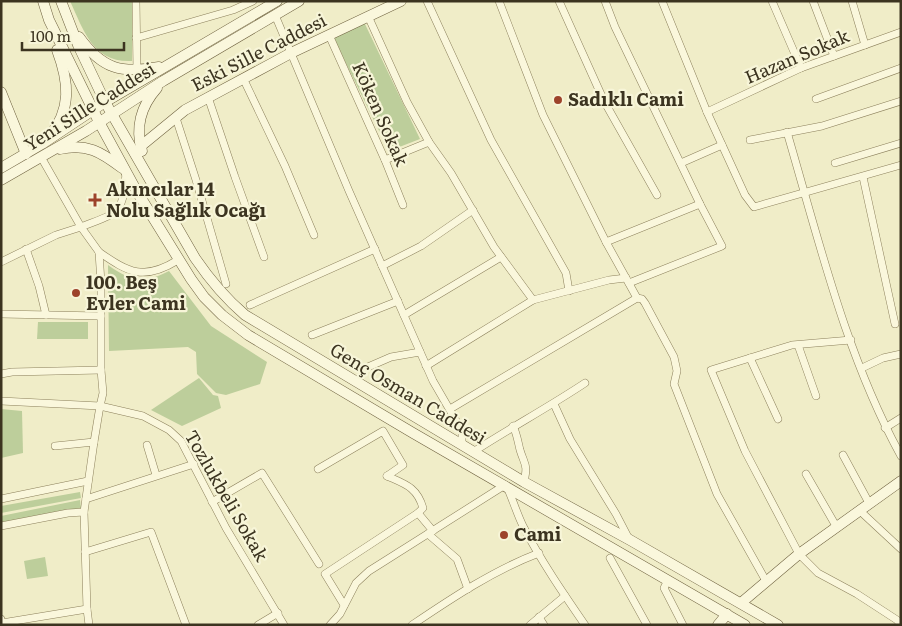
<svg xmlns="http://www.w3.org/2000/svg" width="902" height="626" font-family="Literata,serif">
<rect width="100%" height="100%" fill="#f0edc8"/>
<g fill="#bdce9b">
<path d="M 70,1 L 132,1 L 132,61 C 93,63 84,31 70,1 Z"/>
<polygon points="364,22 420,139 389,151 333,37"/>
<path d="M 108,265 C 132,282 143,284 169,271 L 211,326 L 267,362 L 260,384 L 226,395 L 216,393 L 197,374 L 196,352 L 188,347 L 109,351 Z"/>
<polygon points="38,322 88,322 88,339 37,339"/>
<polygon points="199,378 213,395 218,396 221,408 182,426 151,410"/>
<polygon points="1,409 22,411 23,453 1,458"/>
<polygon points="80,492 81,498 1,513 1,506"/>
<polygon points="80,500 81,508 1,523 1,516"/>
<polygon points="45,557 48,576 27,579 24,561"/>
</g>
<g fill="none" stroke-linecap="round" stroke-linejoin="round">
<defs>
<g id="street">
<polyline points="136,1 137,71"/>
<polyline points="427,1 491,140 566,273 569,291"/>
<polyline points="559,1 604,101 657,195"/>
<polyline points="605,1 615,27 700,204 722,246 629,283"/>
<polyline points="662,1 707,112 745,195 754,207 901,165"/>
<polyline points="772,1 801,68"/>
<polyline points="813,1 834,56"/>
<polyline points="852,1 865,45"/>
<polyline points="275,15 349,191 433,381 462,431 462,445"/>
<polyline points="368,16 407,102 429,142 451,173 494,247 533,300 426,366"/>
<polyline points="329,35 385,160 403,205"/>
<polyline points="136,38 233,10 253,1"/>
<polyline points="243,78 285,166 314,235"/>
<polyline points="208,97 235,177 264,257"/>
<polyline points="816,99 901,68"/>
<polyline points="707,112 801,68 901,32"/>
<polyline points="176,118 196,180 226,284"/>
<path d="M 787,132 C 819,241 846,356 901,456"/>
<polyline points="750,140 822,126 901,101"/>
<path d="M 41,157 L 81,227 C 119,212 123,215 126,172"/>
<polyline points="385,160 429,142"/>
<polyline points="681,163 722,145"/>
<polyline points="835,163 901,143"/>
<polyline points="863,177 895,324"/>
<polyline points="606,242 700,204"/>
<polyline points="26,249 39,286 46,315"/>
<path d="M 99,252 C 129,273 144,281 178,260"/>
<polyline points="1,262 56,235 81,227 99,252 101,283 101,370 103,393 100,406 1,401"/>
<polyline points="382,266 421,246 473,210"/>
<polyline points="637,298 642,299 645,303 674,357 677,371 674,384 717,494 766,581"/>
<polyline points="533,300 609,280 626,278"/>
<polyline points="250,305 375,249"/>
<polyline points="1,314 101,316"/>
<polyline points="404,315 501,257"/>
<polyline points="312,335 398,301"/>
<polyline points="851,340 792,345 711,370 745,451 799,554 818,573 857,594 897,620 901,625"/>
<polyline points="798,345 816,396"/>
<polyline points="750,358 778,419"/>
<polyline points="862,368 883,358 901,354"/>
<polyline points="361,370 391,357 420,352"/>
<polyline points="1,374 12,372 101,370"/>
<polyline points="554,404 570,439 616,514 629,539"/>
<polyline points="450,409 637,298 606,242 543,115 499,1"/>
<path d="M 513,426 C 517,434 518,442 520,450 C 525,466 528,464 524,482"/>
<polyline points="885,428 901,418"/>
<polyline points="147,445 156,475"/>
<polyline points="55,446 94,442"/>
<path d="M 473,452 C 510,428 549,407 585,383"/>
<polyline points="843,455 869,503"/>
<polyline points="318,469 383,431 403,465 387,476"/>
<polyline points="806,474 836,526"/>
<path d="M 387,476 C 405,484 417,487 423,508 L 418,513"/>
<path d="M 507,487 C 513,500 517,514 523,526 C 541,561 563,593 585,625"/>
<polyline points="1,499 88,481"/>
<polyline points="86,499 194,464"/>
<polyline points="212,502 262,473 319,564"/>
<polyline points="859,510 901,549"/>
<polyline points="1,526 68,513 84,512"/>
<polyline points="428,534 457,559 468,589"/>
<polyline points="85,552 151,532 186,625"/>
<polyline points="610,558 647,625"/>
<polyline points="668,580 664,588 683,625"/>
<polyline points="344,605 325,574 418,513 433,531"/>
<polyline points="539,617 544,625"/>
<polyline points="1,619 2,623 87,609"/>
<polyline points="89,625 87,609 84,512 94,442 100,406 143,416 169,430 181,441 226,528 284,625"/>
<polyline points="258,625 278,613"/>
<polyline points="330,625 340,614 356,583 369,571 505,485"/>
<path d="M 412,625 C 452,598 494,570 539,553"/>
<polyline points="530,625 565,596"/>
</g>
<g id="secondary">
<polyline points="43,1 49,20 99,122 136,190 191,279 204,297 222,315 248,335 413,433 745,625"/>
<path d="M 61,1 L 78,45 L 105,102 L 195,258 C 210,280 225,298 245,315 L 524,482 L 630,540 L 778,625"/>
<path d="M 79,37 C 102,69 121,74 159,67"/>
<polyline points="1,92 26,154"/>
<path d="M 49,137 C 72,109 69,82 57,50"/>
<polyline points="141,146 185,110 291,53 401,1"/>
<path d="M 60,149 C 87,143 101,152 122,168"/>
<path d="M 142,151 C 135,128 141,106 157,88"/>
<polyline points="1,168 42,144 105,102 277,1"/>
<polyline points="1,180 86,131 163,81 299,1"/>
<polyline points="741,603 799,554 901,481"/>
<polyline points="718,625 727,614"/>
</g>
</defs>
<use href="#street" stroke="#8c805c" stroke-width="8"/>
<use href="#secondary" stroke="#6e613f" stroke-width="11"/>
<use href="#street" stroke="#faf7dc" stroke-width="7"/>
<use href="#secondary" stroke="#faf7dc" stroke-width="10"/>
</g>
<g fill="#9d432b" stroke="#f7f5d8" stroke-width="2">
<circle cx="558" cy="100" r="5"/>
<path d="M92.5 192.5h5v5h5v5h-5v5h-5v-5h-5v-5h5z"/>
<circle cx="76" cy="293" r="5"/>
<circle cx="504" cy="535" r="5"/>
</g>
<g text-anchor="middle" stroke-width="4.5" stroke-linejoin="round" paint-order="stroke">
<g font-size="18" fill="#3c3420" stroke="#f7f5d8">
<text transform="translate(259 53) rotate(-27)" y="6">Eski Sille Caddesi</text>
<text transform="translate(797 57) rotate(-23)" y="6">Hazan Sokak</text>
<text transform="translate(90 107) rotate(-32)" y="6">Yeni Sille Caddesi</text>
<text transform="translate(380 114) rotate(66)" y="6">Köken Sokak</text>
<text transform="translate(408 394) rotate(31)" y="6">Genç Osman Caddesi</text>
<text transform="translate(226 496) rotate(60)" y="6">Tozlukbeli Sokak</text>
</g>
<g font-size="18" font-weight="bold" fill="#3c3420" stroke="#f7f5d8" text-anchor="start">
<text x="568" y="106">Sadıklı Cami</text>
<text x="106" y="196">Akıncılar 14<tspan x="106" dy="21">Nolu Sağlık Ocağı</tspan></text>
<text x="86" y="289">100. Beş<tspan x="86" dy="21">Evler Cami</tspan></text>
<text x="514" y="541">Cami</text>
</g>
</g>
<rect width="902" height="626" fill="none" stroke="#3c3420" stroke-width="5"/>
<path d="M22 42v8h102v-8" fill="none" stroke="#3c3420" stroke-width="2.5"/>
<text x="30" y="42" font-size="15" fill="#3c3420" stroke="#f7f5d8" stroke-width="4" paint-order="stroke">100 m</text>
</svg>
